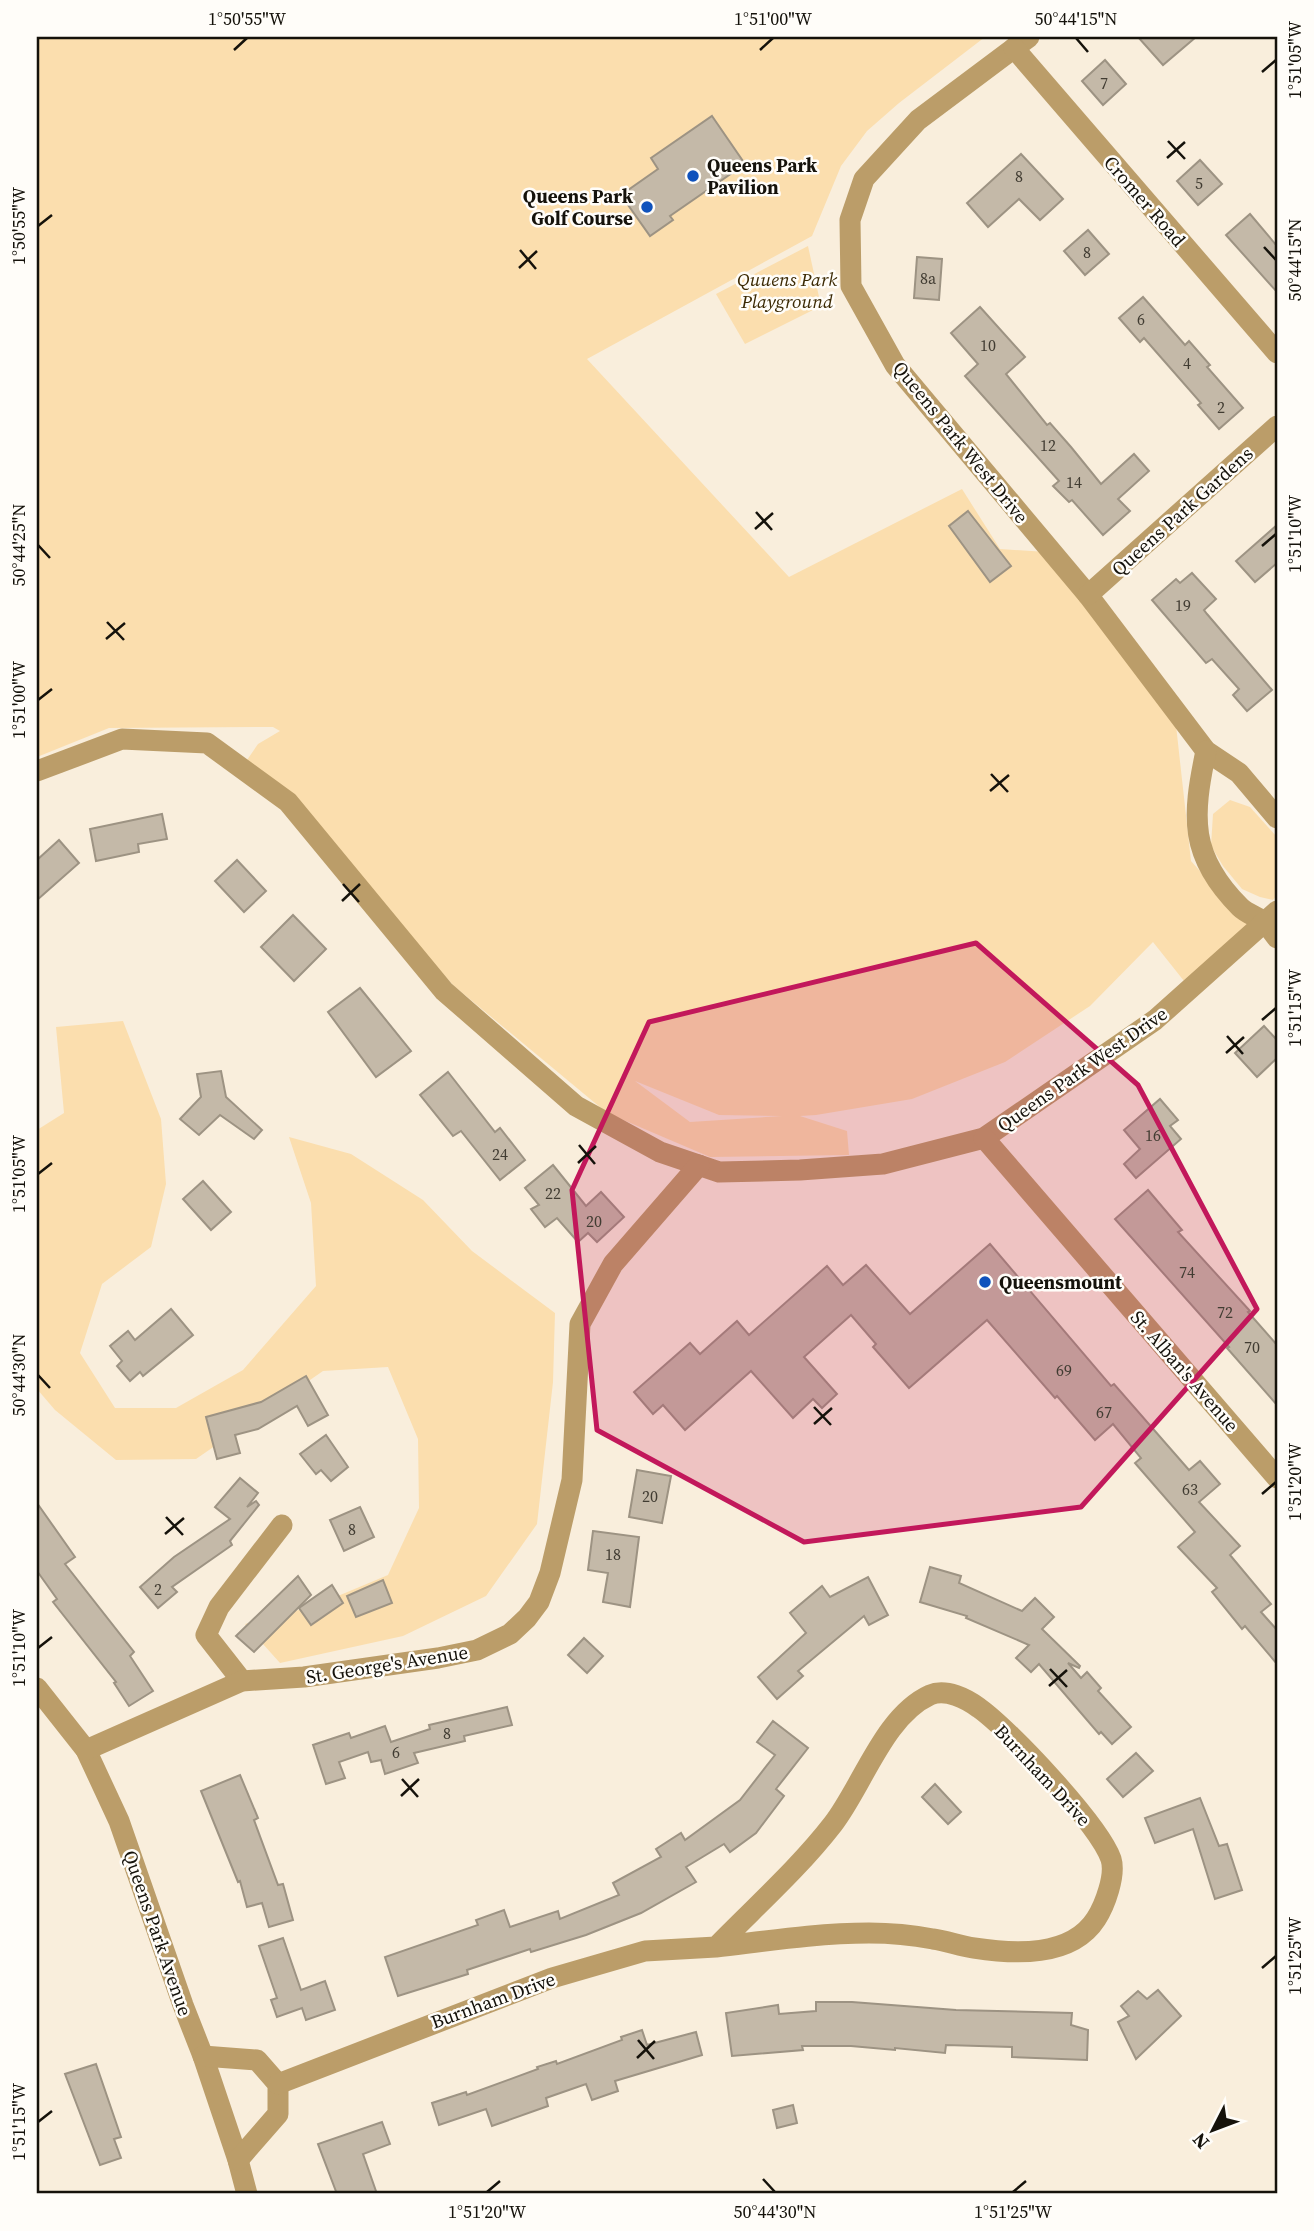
<svg xmlns="http://www.w3.org/2000/svg" width="1314" height="2231" font-family="'Source Serif 4',serif">
<rect width="100%" height="100%" fill="#f9eedc"/>
<g fill="#fbdeae" fill-rule="evenodd">
<path d="M 37,37 L 985,37 L 899,103 L 867,131 L 841,166 L 812,236 L 587,359 L 789,577 L 962,489 L 1000,549 L 1047,552 L 1175,716 L 1191,861 L 1248,925 L 1184,981 L 1153,942 L 1090,1006 L 1005,1062 L 912,1099 L 816,1115 L 800,1116 L 847,1131 L 849,1155 L 710,1157 L 607,1113 L 454,986 L 247,760 L 258,744 L 280,731 L 273,727 L 109,728 L 37,757 ZM 635,1081 L 719,1115 L 782,1116 L 690,1122 Z"/>
<polygon points="808,246 821,306 745,344 716,294"/>
<polygon points="1230,800 1250,807 1277,837 1277,895 1273,900 1260,897 1242,889 1223,866 1211,846 1213,814"/>
<polygon points="123,1021 161,1119 166,1184 151,1247 102,1284 80,1353 115,1408 176,1408 243,1370 316,1286 311,1203 289,1137 351,1154 423,1200 472,1251 555,1313 553,1382 537,1524 486,1596 403,1636 280,1663 245,1624 314,1606 388,1575 419,1508 418,1439 388,1367 323,1371 196,1459 116,1460 55,1410 37,1389 37,1130 64,1113 56,1027"/>
</g>
<g fill="#c4b9a8" stroke="#9d9383" stroke-width="2">
<polygon points="1138,37 1196,37 1163,65"/>
<polygon points="1105,60 1126,84 1103,105 1082,81"/>
<polygon points="712,116 745,164 670,216 673,220 650,236 621,195 658,169 651,158"/>
<polygon points="1021,154 1063,199 1040,220 1019,199 988,227 967,203"/>
<polygon points="1200,160 1222,184 1198,205 1177,181"/>
<polygon points="1250,214 1277,246 1277,292 1226,235"/>
<polygon points="1088,230 1109,254 1085,275 1064,251"/>
<polygon points="917,257 942,259 939,300 914,298"/>
<polygon points="1143,297 1185,345 1189,341 1210,365 1207,367 1243,408 1219,429 1198,405 1201,403 1144,338 1140,342 1119,318"/>
<polygon points="980,307 1025,357 1006,374 1047,425 1050,423 1071,447 1101,484 1134,454 1149,471 1118,499 1130,511 1103,535 1072,500 1069,502 1053,486 1059,481 965,376 978,364 951,333"/>
<polygon points="968,511 1011,566 990,582 949,526"/>
<polygon points="1277,525 1277,563 1255,582 1236,561"/>
<polygon points="1192,573 1216,599 1204,610 1207,614 1272,690 1247,711 1233,695 1239,689 1212,659 1206,663 1152,600 1176,579 1180,583"/>
<polygon points="162,814 167,839 138,844 139,852 96,861 90,829"/>
<polygon points="59,840 79,863 37,900 37,860"/>
<polygon points="237,860 266,891 244,912 215,881"/>
<polygon points="293,915 326,949 294,981 261,947"/>
<polygon points="360,988 411,1051 376,1077 328,1012"/>
<polygon points="1264,1026 1277,1040 1277,1058 1257,1077 1235,1053"/>
<polygon points="221,1071 226,1097 262,1130 254,1139 220,1115 199,1135 180,1119 201,1097 197,1074"/>
<polygon points="448,1072 495,1132 500,1128 525,1160 500,1180 461,1131 453,1136 420,1095"/>
<polygon points="1160,1099 1178,1120 1170,1126 1181,1139 1136,1178 1124,1164 1140,1149 1124,1130"/>
<polygon points="553,1165 586,1206 601,1192 624,1217 597,1242 588,1233 578,1242 557,1218 545,1227 531,1209 539,1205 525,1188"/>
<polygon points="203,1181 231,1212 211,1230 183,1199"/>
<polygon points="1148,1190 1182,1230 1178,1232 1250,1311 1248,1312 1277,1345 1277,1405 1227,1348 1229,1347 1115,1219"/>
<polygon points="990,1244 1111,1386 1114,1384 1189,1470 1200,1461 1220,1484 1199,1502 1240,1546 1230,1555 1271,1604 1261,1612 1277,1630 1277,1664 1245,1626 1242,1629 1212,1592 1217,1588 1178,1547 1195,1532 1135,1463 1141,1458 1113,1424 1095,1440 1057,1396 1055,1398 987,1320 909,1388 873,1347 876,1344 851,1315 804,1357 837,1394 822,1408 813,1399 793,1418 751,1371 685,1430 663,1405 653,1414 634,1392 690,1343 700,1354 737,1321 749,1335 827,1266 843,1285 866,1265 910,1314"/>
<polygon points="171,1309 193,1335 143,1376 140,1372 130,1381 117,1366 122,1361 110,1346 128,1331 135,1340"/>
<polygon points="306,1376 328,1415 308,1426 297,1406 258,1429 235,1435 240,1453 217,1459 206,1417 261,1402"/>
<polygon points="326,1435 348,1467 331,1481 321,1470 316,1474 300,1454"/>
<polygon points="637,1470 671,1476 662,1523 629,1517"/>
<polygon points="240,1478 258,1493 247,1507 256,1501 259,1505 230,1541 232,1545 172,1587 177,1592 158,1608 140,1587 174,1557 230,1519 215,1507"/>
<polygon points="37,1503 75,1557 65,1564 134,1652 130,1656 153,1691 129,1706 114,1683 116,1682 53,1602 57,1599 37,1571"/>
<polygon points="360,1507 374,1537 344,1551 330,1520"/>
<polygon points="593,1531 639,1537 630,1607 603,1602 608,1573 588,1570"/>
<polygon points="930,1567 961,1576 959,1583 1022,1611 1035,1598 1054,1617 1042,1629 1080,1666 1079,1668 1068,1663 1081,1678 1087,1672 1101,1688 1098,1691 1131,1727 1112,1744 1101,1732 1099,1734 1039,1664 1031,1672 1016,1658 1029,1645 966,1618 967,1616 920,1602"/>
<polygon points="298,1576 311,1595 254,1652 236,1636"/>
<polygon points="868,1577 888,1615 869,1625 864,1616 798,1671 803,1676 777,1699 758,1677 806,1633 790,1613 822,1586 830,1597"/>
<polygon points="383,1580 392,1603 356,1617 347,1596"/>
<polygon points="332,1585 343,1603 311,1625 299,1608"/>
<polygon points="584,1638 603,1656 587,1673 568,1655"/>
<polygon points="507,1707 512,1725 464,1736 465,1741 414,1753 418,1763 385,1774 381,1760 371,1762 368,1752 339,1762 345,1778 326,1784 313,1745 349,1733 351,1738 385,1726 391,1742 430,1729 429,1725"/>
<polygon points="773,1721 808,1748 776,1789 784,1796 756,1833 730,1852 724,1844 686,1867 696,1882 641,1913 586,1935 531,1952 530,1949 467,1970 468,1974 398,1996 385,1957 478,1925 476,1920 504,1910 510,1927 558,1911 560,1919 619,1895 613,1883 661,1857 656,1849 681,1833 685,1840 740,1800 775,1755 757,1742"/>
<polygon points="1136,1753 1153,1771 1123,1797 1107,1779"/>
<polygon points="240,1775 258,1818 254,1820 278,1885 283,1884 293,1920 269,1927 262,1903 247,1907 240,1881 238,1882 201,1791"/>
<polygon points="935,1784 961,1812 948,1824 922,1797"/>
<polygon points="1200,1798 1219,1846 1227,1844 1242,1890 1215,1899 1193,1829 1155,1843 1145,1818"/>
<polygon points="283,1938 301,1990 325,1981 335,2010 306,2020 302,2008 277,2017 271,2000 277,1998 259,1946"/>
<polygon points="1158,1990 1181,2016 1136,2059 1118,2022 1129,2016 1121,2006 1138,1991 1147,1999"/>
<polygon points="816,2002 852,2002 956,2010 1072,2013 1071,2025 1088,2030 1087,2060 1012,2057 1012,2047 946,2045 945,2053 895,2048 895,2050 851,2046 802,2046 803,2050 732,2056 726,2013 778,2005 779,2014 816,2011"/>
<polygon points="642,2030 647,2045 696,2032 702,2055 615,2081 618,2091 592,2100 586,2084 546,2098 548,2106 492,2126 486,2109 439,2125 432,2103 466,2092 467,2095 538,2069 537,2067 556,2061 557,2064 622,2040 621,2037"/>
<polygon points="96,2064 121,2137 114,2139 121,2158 100,2165 65,2074"/>
<polygon points="793,2105 797,2123 777,2128 773,2110"/>
<polygon points="382,2122 390,2144 363,2154 377,2194 337,2194 318,2144"/>
</g>
<g fill="none" stroke-linecap="round" stroke-linejoin="round">
<g stroke="#bb9d69" stroke-width="21">
<polyline points="1029,37 918,120 864,179 850,220 851,286 895,365 1088,595 1206,751 1239,773 1277,818"/>
<polyline points="1014,48 1277,353"/>
<polyline points="1088,595 1277,426"/>
<path d="M 1206,751 C 1192,817 1189,856 1240,907 C 1246,913 1255,916 1263,921 C 1268,926 1273,932 1277,938"/>
<polyline points="37,771 122,739 207,743 288,802 444,991 576,1106 660,1152 719,1172 800,1170 883,1164 984,1138 1155,1020 1277,911"/>
<polyline points="984,1138 1277,1478"/>
<polyline points="242,1681 206,1635 219,1607 282,1525"/>
<polyline points="37,1688 86,1750 119,1821 183,2005 203,2056 238,2160 247,2194"/>
<polyline points="86,1750 242,1681 304,1677 438,1658 477,1650 510,1634 527,1618 539,1602 550,1573 572,1480 580,1324 613,1264 699,1165"/>
<polyline points="203,2056 257,2060 278,2084 278,2114 238,2160"/>
<path d="M 278,2084 L 552,1978 L 645,1951 L 716,1947 C 755,1907 799,1868 833,1824 C 863,1785 884,1716 930,1695 C 946,1688 967,1699 979,1708 C 1010,1730 1099,1825 1111,1859 C 1116,1875 1105,1905 1096,1919 C 1071,1958 1013,1954 974,1948 C 960,1946 947,1941 933,1939 C 912,1935 890,1933 869,1933 C 818,1933 767,1941 716,1947"/>
</g>
</g>
<path fill="#c2185b" fill-opacity="0.2" stroke="#c2185b" stroke-width="5" stroke-linejoin="round" d="M 976,943 L 1138,1085 L 1257,1309 L 1081,1507 L 804,1542 L 597,1430 L 572,1190 L 649,1022 Z"/>
<path fill="none" stroke="#15120b" stroke-width="2.5" d="M 1076,38 L 1088,52M 234,50 L 247,38M 760,50 L 773,38M 1262,72 L 1276,60M 1168,141 L 1185,159M 1167,158 L 1185,142M 38,226 L 52,215M 1264,247 L 1276,260M 520,250 L 536,269M 519,268 L 537,251M 756,512 L 772,530M 755,529 L 773,513M 38,545 L 50,558M 1262,546 L 1276,534M 107,622 L 124,640M 106,639 L 125,623M 38,700 L 52,689M 991,774 L 1008,792M 990,791 L 1009,775M 343,884 L 359,902M 342,901 L 360,884M 1262,1020 L 1276,1008M 1227,1036 L 1243,1054M 1226,1053 L 1244,1037M 579,1145 L 595,1164M 578,1163 L 596,1146M 38,1174 L 52,1163M 38,1375 L 50,1388M 814,1407 L 831,1425M 814,1424 L 832,1408M 1262,1494 L 1276,1482M 166,1517 L 183,1535M 165,1534 L 184,1518M 38,1648 L 52,1637M 1050,1669 L 1067,1687M 1049,1686 L 1067,1670M 402,1779 L 418,1797M 401,1796 L 419,1779M 1262,1968 L 1276,1956M 638,2040 L 654,2059M 637,2058 L 655,2041M 38,2122 L 52,2111M 763,2179 L 775,2192M 487,2192 L 500,2181M 1013,2192 L 1026,2181"/>
<g fill="#0f52bc" stroke="#fffdf9" stroke-width="2.5">
<circle cx="693" cy="176" r="7"/>
<circle cx="647" cy="207" r="7"/>
<circle cx="985" cy="1282" r="7"/>
</g>
<g text-anchor="middle" stroke-width="5" stroke-linejoin="round" paint-order="stroke">
<g font-size="16" fill="#413c32">
<text x="1104" y="89">7</text>
<text x="1019" y="182">8</text>
<text x="1199" y="189">5</text>
<text x="1087" y="258">8</text>
<text x="928" y="284">8a</text>
<text x="1141" y="325">6</text>
<text x="988" y="351">10</text>
<text x="1187" y="369">4</text>
<text x="1221" y="413">2</text>
<text x="1048" y="451">12</text>
<text x="1074" y="488">14</text>
<text x="1183" y="611">19</text>
<text x="1153" y="1141">16</text>
<text x="500" y="1160">24</text>
<text x="553" y="1199">22</text>
<text x="594" y="1227">20</text>
<text x="1187" y="1278">74</text>
<text x="1225" y="1318">72</text>
<text x="1252" y="1353">70</text>
<text x="1064" y="1376">69</text>
<text x="1104" y="1418">67</text>
<text x="1190" y="1495">63</text>
<text x="650" y="1502">20</text>
<text x="352" y="1535">8</text>
<text x="613" y="1560">18</text>
<text x="158" y="1595">2</text>
<text x="447" y="1739">8</text>
<text x="396" y="1758">6</text>
</g>
<g font-size="19" font-weight="bold" fill="#15120b" stroke="#fffdf9" text-anchor="start">
<text x="707" y="172">Queens Park<tspan x="707" dy="22">Pavilion</tspan></text>
<text x="633" y="203" text-anchor="end">Queens Park<tspan x="633" dy="22">Golf Course</tspan></text>
<text x="999" y="1289">Queensmount</text>
</g>
<g font-size="19" fill="#15120b" stroke="#fffdf9">
<text transform="translate(1145 201) rotate(49)" y="7">Cromer Road</text>
<text transform="translate(961 442) rotate(51)" y="7">Queens Park West Drive</text>
<text transform="translate(1182 511) rotate(-42)" y="7">Queens Park Gardens</text>
<text transform="translate(1082 1069) rotate(-35)" y="7">Queens Park West Drive</text>
<text transform="translate(1185 1371) rotate(49)" y="7">St. Alban's Avenue</text>
<text transform="translate(387 1664) rotate(-9)" y="7">St. George's Avenue</text>
<text transform="translate(1043 1775) rotate(47)" y="7">Burnham Drive</text>
<text transform="translate(158 1933) rotate(71)" y="7">Queens Park Avenue</text>
<text transform="translate(493 2000) rotate(-20)" y="7">Burnham Drive</text>
</g>
<g font-size="19" font-style="italic" fill="#3c2a04" stroke="#fffdf9">
<text x="787" y="286">Quuens Park<tspan x="787" dy="22">Playground</tspan></text>
</g>
</g>
<rect width="1314" height="2231" fill="none" stroke="#fffdf9" stroke-width="77"/>
<g transform="translate(1213 2130) rotate(228)" stroke="#fffdf9" stroke-width="5" paint-order="stroke">
<path d="M0-5L12 26L0 18L-12 26Z" fill="#15120b"/>
<text y="-10" font-size="19" font-weight="bold" text-anchor="middle" fill="#15120b">N</text>
</g>
<rect x="38" y="38" width="1238" height="2154" fill="none" stroke="#15120b" stroke-width="2.5"/>
<g font-size="18" text-anchor="middle" fill="#15120b">
<text x="247" y="25">1°50'55"W</text>
<text x="773" y="25">1°51'00"W</text>
<text x="1076" y="25">50°44'15"N</text>
<text transform="translate(1295 60) rotate(-90)" y="6">1°51'05"W</text>
<text transform="translate(19 226) rotate(-90)" y="6">1°50'55"W</text>
<text transform="translate(1295 260) rotate(-90)" y="6">50°44'15"N</text>
<text transform="translate(1295 534) rotate(-90)" y="6">1°51'10"W</text>
<text transform="translate(19 545) rotate(-90)" y="6">50°44'25"N</text>
<text transform="translate(19 700) rotate(-90)" y="6">1°51'00"W</text>
<text transform="translate(1295 1008) rotate(-90)" y="6">1°51'15"W</text>
<text transform="translate(19 1174) rotate(-90)" y="6">1°51'05"W</text>
<text transform="translate(19 1375) rotate(-90)" y="6">50°44'30"N</text>
<text transform="translate(1295 1482) rotate(-90)" y="6">1°51'20"W</text>
<text transform="translate(19 1648) rotate(-90)" y="6">1°51'10"W</text>
<text transform="translate(1295 1956) rotate(-90)" y="6">1°51'25"W</text>
<text transform="translate(19 2122) rotate(-90)" y="6">1°51'15"W</text>
<text x="487" y="2218">1°51'20"W</text>
<text x="775" y="2218">50°44'30"N</text>
<text x="1013" y="2218">1°51'25"W</text>
</g>
</svg>
